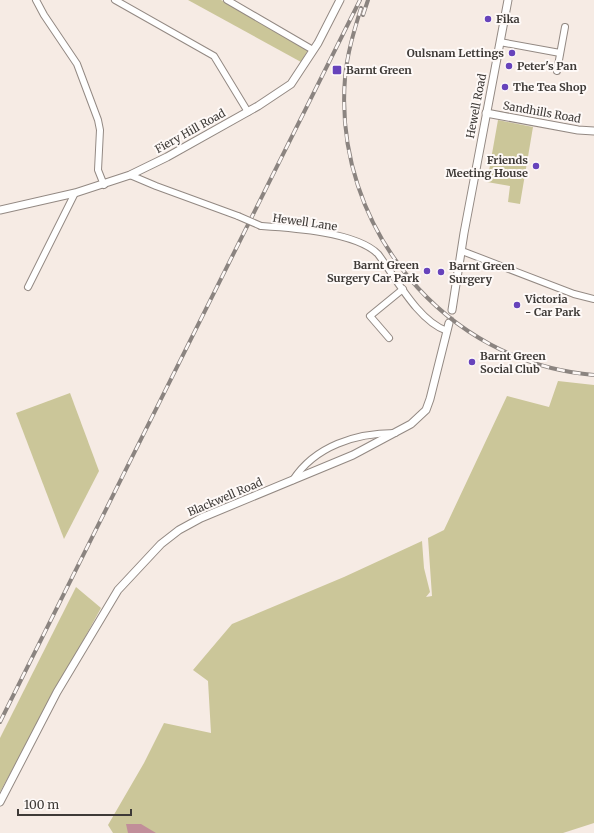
<svg xmlns="http://www.w3.org/2000/svg" width="594" height="833" font-family="Merriweather,serif">
<rect width="100%" height="100%" fill="#f6ebe4"/>
<g fill="#cbc699">
<polygon points="188,0 221,0 308,50 301,62"/>
<polygon points="498,120 533,127 520,204 508,202 510,186 487,182"/>
<polygon points="558,381 594,385 594,823 563,833 113,833 108,825 144,763 164,723 211,733 208,681 193,670 232,624 344,577 422,541 424,568 430,592 426,597 432,596 428,538 444,530 507,396 549,407"/>
<polygon points="70,393 99,471 64,539 16,413"/>
<polygon points="76,587 101,608 0,792 0,738"/>
</g>
<polygon fill="#c18e99" points="126,824 141,824 156,833 128,833"/>
<g fill="none" stroke-linecap="round" stroke-linejoin="round">
<polyline stroke="#d1c8c1" stroke-width="7" stroke-dasharray="7 3.5" stroke-linecap="butt" points="449,323 452,310"/>
<defs>
<g id="minor">
<polyline points="36,0 44,15 77,64 98,120 100,130 98,170 104,185"/>
<polyline points="115,0 214,56 248,112"/>
<polyline points="227,0 313,50"/>
<polyline points="500,42 560,53"/>
<polyline points="557,71 565,27"/>
<polyline points="130,175 156,186 238,216"/>
<path d="M 261,226 C 292,228 356,232 378,254 C 396,278 418,321 447,331"/>
<polyline points="462,251 574,294 594,299"/>
<polyline points="28,287 75,193"/>
<polyline points="389,338 370,316 403,289"/>
<path d="M 293,480 C 315,446 356,433 395,433"/>
</g>
<g id="tertiary">
<polyline points="486,113 578,130 594,131"/>
<polyline points="0,210 75,193 130,175 167,157 258,106 291,84 318,43 340,0"/>
<polyline points="452,310 464,233 508,0"/>
<polyline points="0,802 57,692 118,590 161,544 179,530 201,518 353,455 396,432 411,424 426,410 430,399 449,323"/>
</g>
</defs>
<use href="#minor" stroke="#938983" stroke-width="8"/>
<use href="#tertiary" stroke="#938983" stroke-width="9"/>
<use href="#minor" stroke="#fff" stroke-width="6"/>
<use href="#tertiary" stroke="#fff" stroke-width="7"/>
<defs>
<g id="rail">
<path d="M 361,8 C 354,31 347,54 345,78 C 333,227 445,363 594,375"/>
<polyline points="363,15 368,0"/>
<polyline points="0,722 360,0"/>
</g>
</defs>
<use href="#rail" stroke="#8b8480" stroke-width="4"/>
<use href="#rail" stroke="#fef9f7" stroke-width="2.5" stroke-dasharray="8" stroke-linecap="butt"/>
<defs>
<polyline id="minor-bridge" points="238,216 261,226"/>
</defs>
<use href="#minor-bridge" stroke="#938983" stroke-width="8" stroke-linecap="butt"/>
<use href="#minor-bridge" stroke="#fff" stroke-width="6"/>
</g>
<g fill="#6743bb" stroke="#fef9f7" stroke-width="1.5">
<circle cx="488" cy="19" r="4"/>
<circle cx="512" cy="53" r="4"/>
<circle cx="509" cy="66" r="4"/>
<rect x="332" y="65" width="10" height="10" rx="2"/>
<circle cx="505" cy="87" r="4"/>
<circle cx="536" cy="166" r="4"/>
<circle cx="427" cy="271" r="4"/>
<circle cx="441" cy="272" r="4"/>
<circle cx="517" cy="305" r="4"/>
<circle cx="472" cy="362" r="4"/>
</g>
<g text-anchor="middle" stroke-width="4" stroke-linejoin="round" paint-order="stroke">
<g font-size="11" font-weight="bold" fill="#3e3a37" stroke="#fef9f7" text-anchor="start">
<text x="496" y="23">Fika</text>
<text x="504" y="57" text-anchor="end">Oulsnam Lettings</text>
<text x="517" y="70">Peter's Pan</text>
<text x="346" y="74">Barnt Green</text>
<text x="513" y="91">The Tea Shop</text>
<text x="528" y="164" text-anchor="end">Friends<tspan x="528" dy="13">Meeting House</tspan></text>
<text x="419" y="269" text-anchor="end">Barnt Green<tspan x="419" dy="13">Surgery Car Park</tspan></text>
<text x="449" y="270">Barnt Green<tspan x="449" dy="13">Surgery</tspan></text>
<text x="525" y="303">Victoria<tspan x="525" dy="13">- Car Park</tspan></text>
<text x="480" y="360">Barnt Green<tspan x="480" dy="13">Social Club</tspan></text>
</g>
<g font-size="11" fill="#3e3a37" stroke="#fef9f7">
<text transform="translate(476 106) rotate(-79)" y="4">Hewell Road</text>
<text transform="translate(542 112) rotate(10)" y="4">Sandhills Road</text>
<text transform="translate(190 131) rotate(-29)" y="4">Fiery Hill Road</text>
<text transform="translate(305 222) rotate(8)" y="4">Hewell Lane</text>
<text transform="translate(225 497) rotate(-23)" y="4">Blackwell Road</text>
</g>
</g>
<path d="M18 809v6h113v-6" fill="none" stroke="#3e3a37" stroke-width="2"/>
<text x="24" y="809" font-size="12" fill="#3e3a37" stroke="#fef9f7" stroke-width="3" paint-order="stroke">100 m</text>
</svg>
